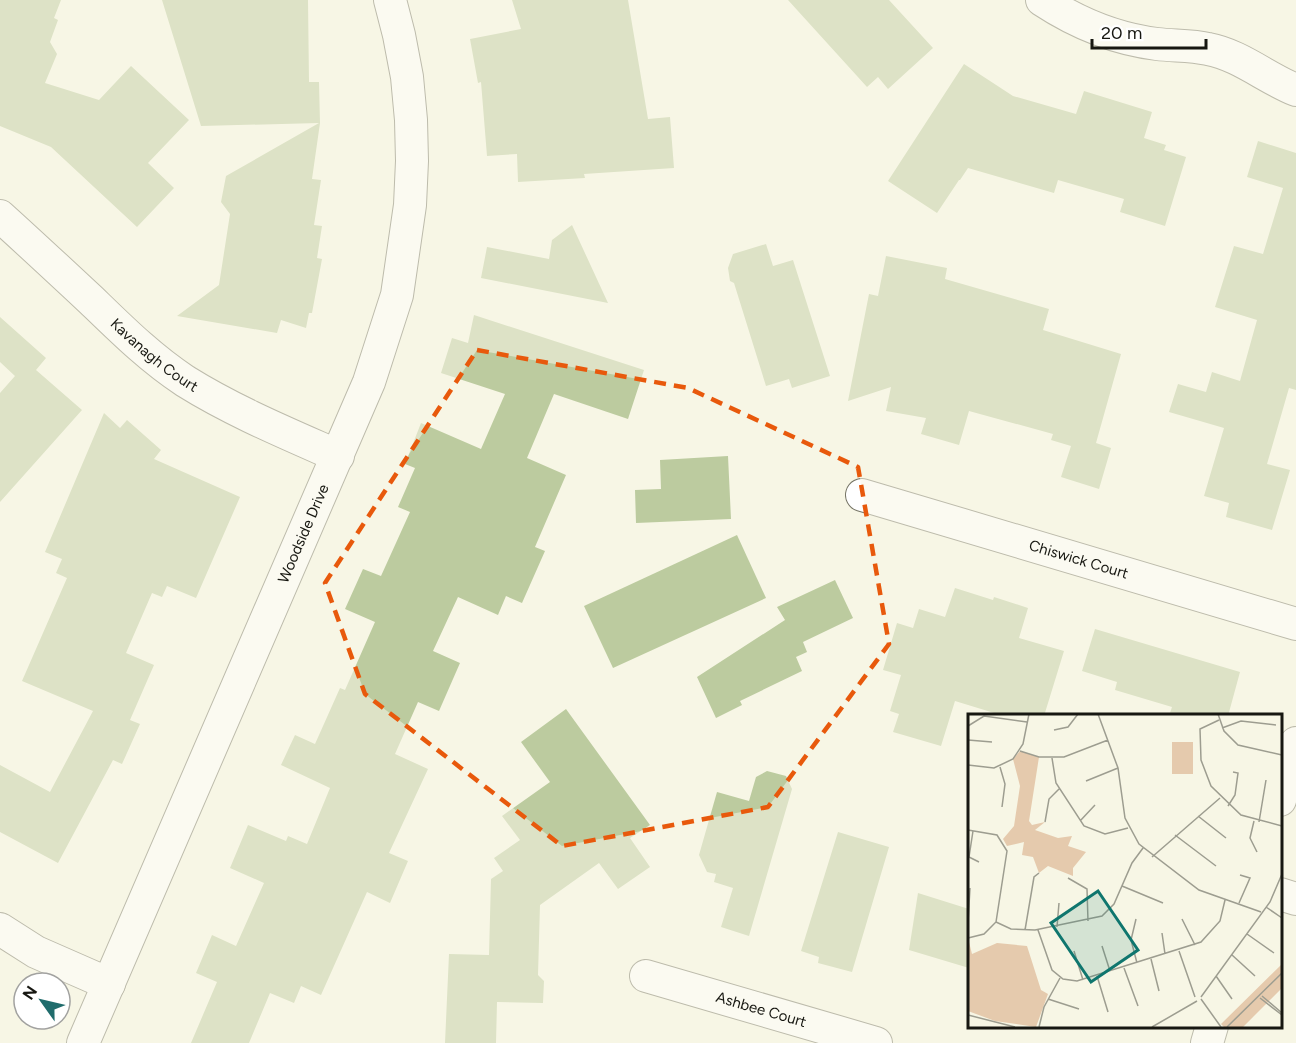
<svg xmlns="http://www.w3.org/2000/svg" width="1296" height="1043" font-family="Figtree,sans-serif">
<rect width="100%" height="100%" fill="#f7f6e5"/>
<g fill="#bccb9f">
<polygon points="0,0 61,0 54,18 58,20 50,42 57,54 45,83 99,100 131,66 189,120 148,163 174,188 137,227 51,147 0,126"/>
<polygon points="162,0 308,0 309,82 319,82 320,123 312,179 321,180 314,225 322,226 317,258 322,259 312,313 309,313 306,328 281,320 277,333 177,316 219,285 230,214 221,202 226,176 319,123 201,126"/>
<polygon points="512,0 628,0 648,119 670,117 674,168 584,174 585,178 518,182 517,154 487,156 481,82 478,83 470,39 521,29"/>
<polygon points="788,0 889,0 933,48 888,89 878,77 867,87"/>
<polygon points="964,64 1013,96 1076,114 1084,91 1152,112 1144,138 1166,145 1164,150 1186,157 1165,226 1120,212 1124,199 1058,180 1054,193 968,168 960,180 959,180 937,213 888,181"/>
<polygon points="1258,141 1296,153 1296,390 1289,388 1267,464 1290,470 1272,530 1226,517 1229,503 1204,496 1224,428 1169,412 1178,384 1206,392 1212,372 1240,381 1257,320 1215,307 1234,246 1263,254 1283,188 1247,177"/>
<polygon points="572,225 608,303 481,278 487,247 549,259 552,240"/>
<polygon points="766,244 773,266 793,260 830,376 792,388 789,379 766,386 734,283 730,281 728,268 733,254"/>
<polygon points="886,256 947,268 945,279 1049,309 1043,330 1121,354 1096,443 1111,448 1099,489 1061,477 1071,446 1051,440 1053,434 969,411 959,445 921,434 926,418 886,411 891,387 848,401 869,294 878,296"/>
<polygon points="474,315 644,370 628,419 554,394 527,458 566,475 535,547 545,551 522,603 506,596 498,615 458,597 433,651 460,663 439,711 418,702 395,754 428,769 389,853 408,861 390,903 367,892 321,995 301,986 294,1003 270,993 249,1043 191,1043 217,982 196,973 212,935 236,946 264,883 230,868 248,825 286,841 288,836 307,844 330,788 281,765 295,735 315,744 340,688 345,690 375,622 345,609 363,569 381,576 410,512 398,507 415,468 405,464 421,423 481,449 505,394 441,373 452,338 468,343"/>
<polygon points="0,317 46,358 36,370 82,410 0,502 0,393 15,376 0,362"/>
<polygon points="104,413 120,428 127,420 161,450 154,459 240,497 196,598 167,586 162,597 152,593 126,653 154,665 130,720 140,724 122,764 113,760 58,863 0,832 0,765 50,792 93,711 22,681 67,578 56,573 62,559 45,552"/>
<polygon points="728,456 731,519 636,523 635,490 661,489 660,460"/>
<polygon points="737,535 766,598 613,668 584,606"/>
<polygon points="835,580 853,618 803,642 807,652 796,657 802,671 740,701 742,705 716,718 697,677 785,620 777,607"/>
<polygon points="955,588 993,600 994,597 1028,608 1019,638 1064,651 1044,716 1004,716 955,701 941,746 893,732 899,714 890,711 901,675 883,670 897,623 913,628 919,609 945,617"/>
<polygon points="1095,629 1240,672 1228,716 1169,716 1172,707 1115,690 1117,682 1082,671"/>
<polygon points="566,709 650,825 630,838 650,867 618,889 599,863 540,905 538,975 544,981 543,1003 497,1002 496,1043 445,1043 449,954 489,955 491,879 503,871 494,858 520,840 502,816 550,782 521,742"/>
<polygon points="767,771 786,776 792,789 749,936 721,927 733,888 714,882 716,874 707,872 699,855 717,792 749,801 756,777"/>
<polygon points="838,832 889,847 852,972 818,963 819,957 801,951"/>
<polygon points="918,893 969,909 969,968 909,950"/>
</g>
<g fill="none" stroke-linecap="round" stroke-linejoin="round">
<defs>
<g id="minor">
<path d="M 1042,0 C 1077,23 1116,39 1157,44 C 1174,46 1192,45 1208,49 C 1240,55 1266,78 1296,90"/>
<path id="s1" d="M 0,216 C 31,244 61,272 91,300 C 121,329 150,358 185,381 C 233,411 286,433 338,456"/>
<path id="s2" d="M 862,495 L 1296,624"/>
<polyline points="1280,800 1296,743"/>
<polyline points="1280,894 1296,899"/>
<polyline points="0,929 36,952 109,984"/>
<path id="s3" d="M 646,976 L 876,1043"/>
<path id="s4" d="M 83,1043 L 369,382 L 397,295 L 410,205 L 412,161 L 411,120 L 407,77 L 399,35 L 390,0"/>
<polyline points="1207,1043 1212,1026"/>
</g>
</defs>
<use href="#minor" stroke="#767566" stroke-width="34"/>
<use href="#minor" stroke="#fff" stroke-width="32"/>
</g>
<path d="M0 0H1296V1043H0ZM 477,350 L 688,388 L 858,467 L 889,644 L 768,807 L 562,846 L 365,694 L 325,583 Z" fill="#f7f6e5" fill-opacity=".55" fill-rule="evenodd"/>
<path fill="none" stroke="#e8590c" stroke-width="4.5" stroke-dasharray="12 8" stroke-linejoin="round" d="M 477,350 L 688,388 L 858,467 L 889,644 L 768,807 L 562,846 L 365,694 L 325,583 Z"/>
<g text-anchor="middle" stroke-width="5" stroke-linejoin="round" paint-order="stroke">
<g font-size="15" fill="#171711" stroke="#fff">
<text dy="5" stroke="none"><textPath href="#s1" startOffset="208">Kavanagh Court</textPath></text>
<text dy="5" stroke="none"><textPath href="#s4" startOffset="555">Woodside Drive</textPath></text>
<text dy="5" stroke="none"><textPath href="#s2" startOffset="226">Chiswick Court</textPath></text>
<text dy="5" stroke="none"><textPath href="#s3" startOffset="120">Ashbee Court</textPath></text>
</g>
</g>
<g transform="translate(968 714)">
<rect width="314" height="314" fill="#f7f6e5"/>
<path d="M 204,28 L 225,28 L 225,60 L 204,60 ZM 52,37 L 71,43 L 61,107 L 64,111 L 77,108 L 67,116 L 90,124 L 104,122 L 100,132 L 118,138 L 105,154 L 105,162 L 80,152 L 71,159 L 65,143 L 54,141 L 56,128 L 39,132 L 35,125 L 46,112 L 52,72 L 45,45 ZM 0,224 L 4,240 L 29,229 L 59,232 L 73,276 L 80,280 L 68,313 L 27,307 L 0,297 ZM 313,251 L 313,275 L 275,313 L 256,313 L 253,310 Z" fill="#e5caad"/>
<path fill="none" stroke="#9d9d90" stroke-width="1.5" d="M 130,0 L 150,54 L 157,104 L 171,130 L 231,176 L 293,198M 250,0 L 256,17 L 270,31 L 314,41M 251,6 L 232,15 L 233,46 L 243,72 L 273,101 L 314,112M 0,12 L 16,2 L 59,8M 254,14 L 273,7 L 308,11M 86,16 L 100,13 L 110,0M 0,26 L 24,28M 52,37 L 71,43 L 96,43 L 140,26M 84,44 L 88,69 L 116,112 L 137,120 L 160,114M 0,51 L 26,54 L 45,45 L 55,30 L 61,0M 32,53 L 37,70 L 34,93M 118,67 L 150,54M 260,92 L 267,81 L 270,59 L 265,58M 230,102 L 258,124M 112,107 L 127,91M 286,107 L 282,124 L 289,138M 77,108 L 81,85 L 91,75M 291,108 L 298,66M 0,116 L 29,121 L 39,137 L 28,208 L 16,220 L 0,224M 5,117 L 1,143 L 11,148M 207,121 L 248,152M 184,143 L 252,84M 100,164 L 119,175 L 120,207M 154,172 L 195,189M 271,189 L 282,164 L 272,161M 298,193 L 314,204M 168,205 L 163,226 L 169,249M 214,205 L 227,231M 0,208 L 2,174M 28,208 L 43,215 L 67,216 L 134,202 L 146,190 L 164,149 L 175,134M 89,213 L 91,189M 57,216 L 66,163 L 71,159M 70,216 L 84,256 L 95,265 L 109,267 L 233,228 L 252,207 L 257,186M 194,219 L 197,240M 279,220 L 306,239M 134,232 L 142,257M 106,237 L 115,266M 211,237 L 227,283M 264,241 L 287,262M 183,245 L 191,277M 156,254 L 170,292M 129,262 L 140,298M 248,262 L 264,285M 294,282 L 314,299M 233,283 L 302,188 L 314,160M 292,284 L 314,301M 80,285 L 111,295M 233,285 L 253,313M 0,301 L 47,313M 71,313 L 76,293 L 92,264M 184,313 L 229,287M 259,313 L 314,259"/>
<path fill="#0f766e" fill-opacity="0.15" stroke="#0f766e" stroke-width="3" d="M 130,177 L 170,236 L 123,268 L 83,209 Z"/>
<rect width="314" height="314" fill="none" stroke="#171711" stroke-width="3"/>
</g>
<g transform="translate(42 1001) rotate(304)"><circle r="28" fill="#ffffff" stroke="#a2a2a0" stroke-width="1.5"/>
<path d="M0-4.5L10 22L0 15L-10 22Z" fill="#206c6c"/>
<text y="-9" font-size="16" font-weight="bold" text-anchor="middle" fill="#171711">N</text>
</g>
<path d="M1092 39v9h114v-9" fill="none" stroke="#171711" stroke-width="3"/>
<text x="1101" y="39" font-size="18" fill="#171711" stroke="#ffffff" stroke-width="4.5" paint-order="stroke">20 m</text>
</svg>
